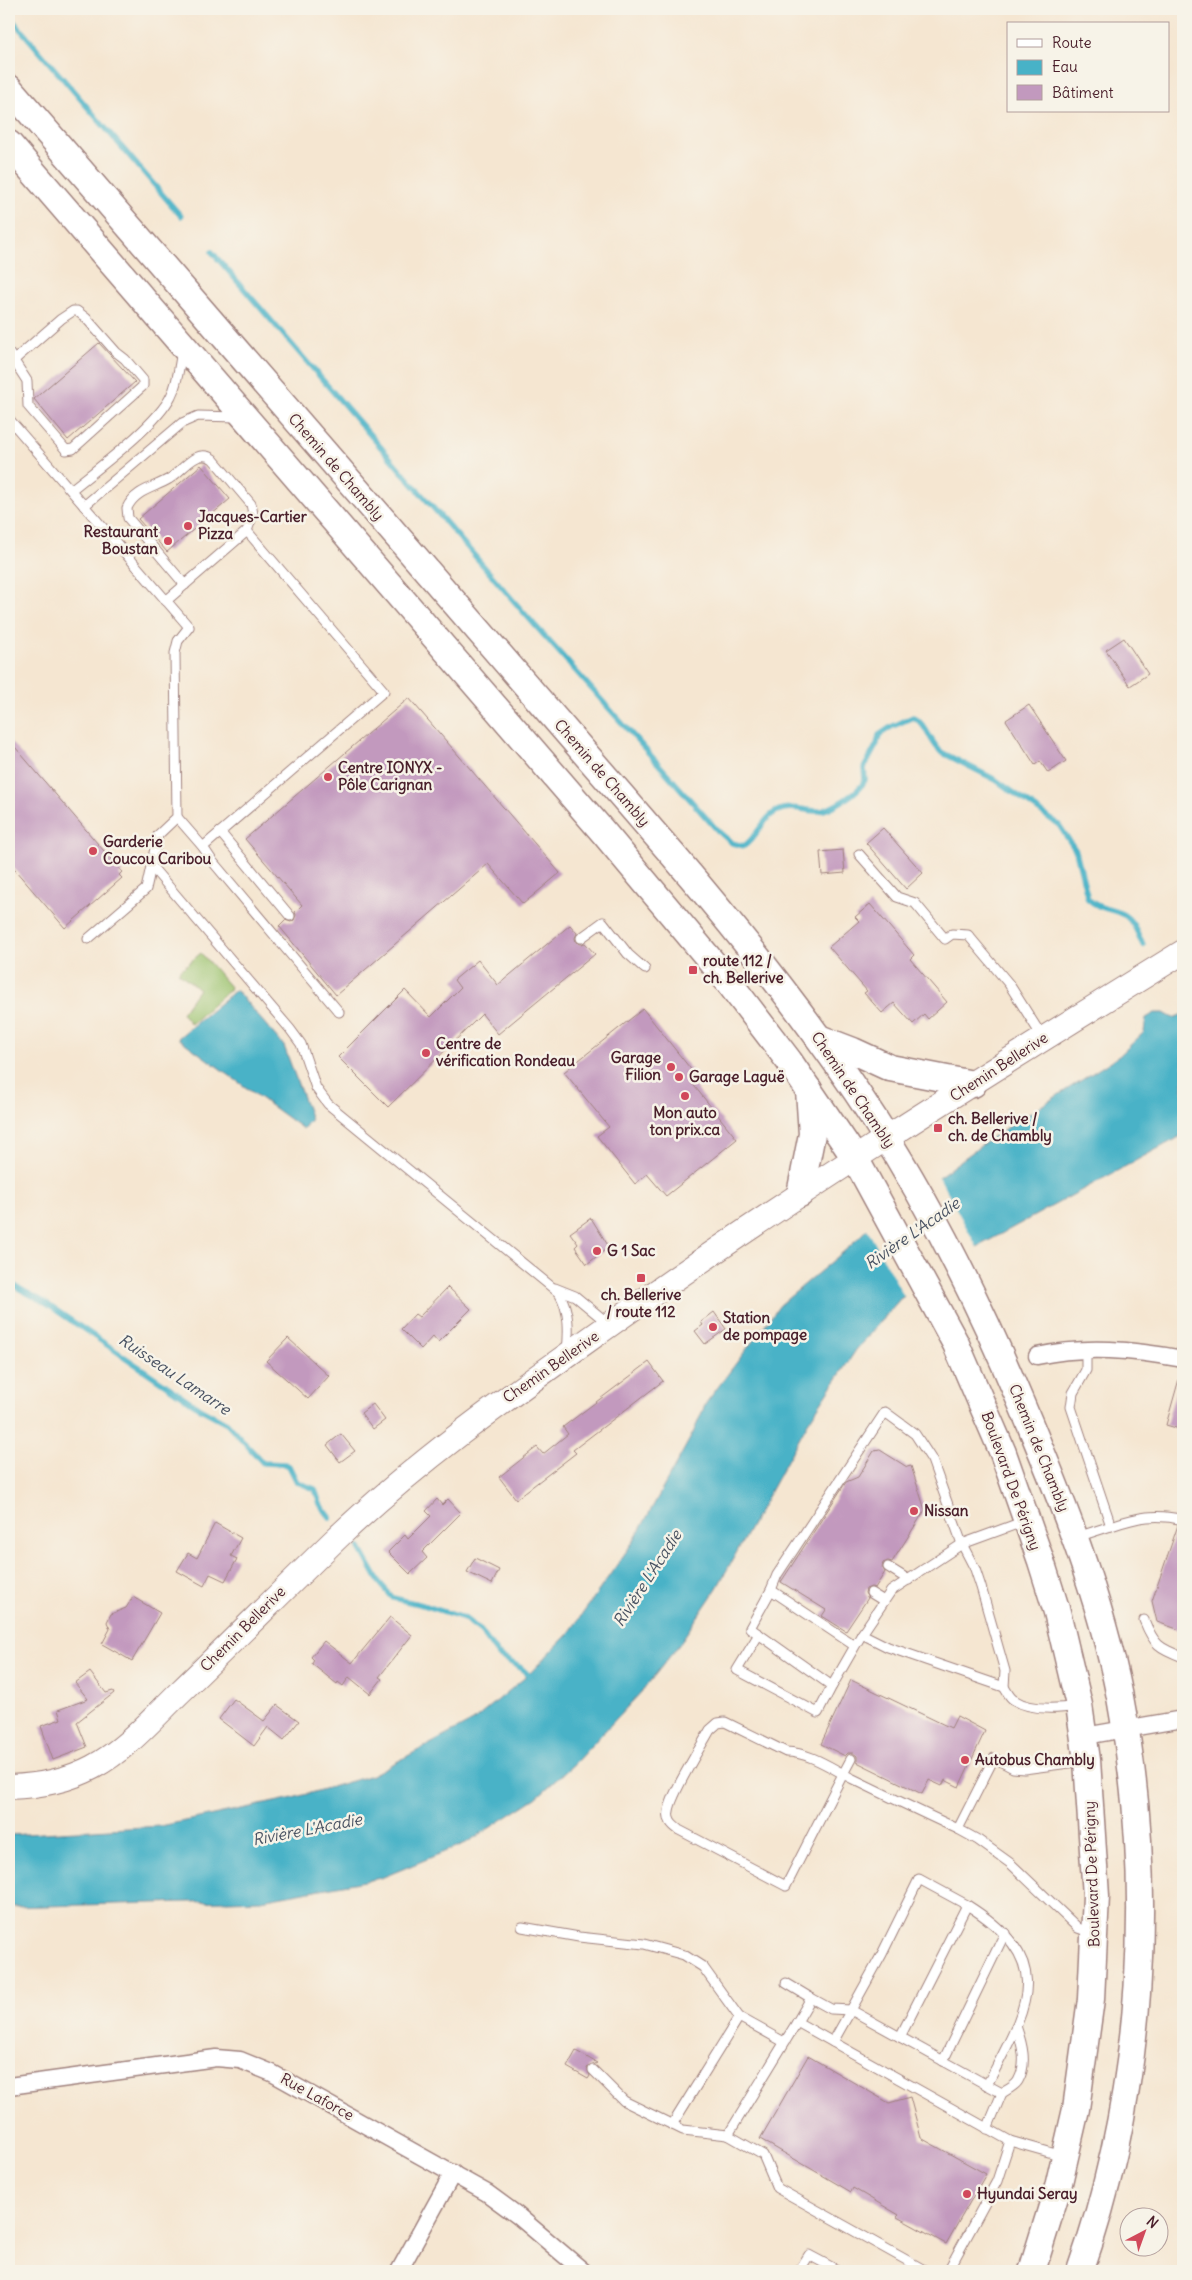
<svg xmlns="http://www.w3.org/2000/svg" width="1192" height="2280" font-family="Delius,sans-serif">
<rect width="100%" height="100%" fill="#f7f3e8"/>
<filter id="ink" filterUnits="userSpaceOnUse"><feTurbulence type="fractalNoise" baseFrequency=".02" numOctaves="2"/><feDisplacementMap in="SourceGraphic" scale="10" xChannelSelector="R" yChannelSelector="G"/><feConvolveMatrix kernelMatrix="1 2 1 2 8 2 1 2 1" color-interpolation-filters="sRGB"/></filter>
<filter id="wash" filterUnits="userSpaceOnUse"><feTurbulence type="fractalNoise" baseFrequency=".0096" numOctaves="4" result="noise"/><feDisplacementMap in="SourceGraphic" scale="20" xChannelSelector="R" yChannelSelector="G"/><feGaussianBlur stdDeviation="1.12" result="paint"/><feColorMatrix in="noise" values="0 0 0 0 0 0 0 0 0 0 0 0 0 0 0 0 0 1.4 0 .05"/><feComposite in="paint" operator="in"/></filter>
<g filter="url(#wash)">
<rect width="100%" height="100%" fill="#f5e6d1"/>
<polygon fill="#9bc36e" stroke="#72714c" points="201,953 231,988 191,1024 182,1013 199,989 178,972"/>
<g fill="#48b2c7" stroke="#496879">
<polygon points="236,990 284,1046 311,1119 303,1129 178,1038"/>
<polygon points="1164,1013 1173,1018 1183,1014 1183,1135 977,1247 900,1299 856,1350 807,1424 717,1588 678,1646 643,1690 575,1763 536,1798 466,1843 381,1878 261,1900 9,1907 9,1835 161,1826 293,1798 372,1775 473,1721 529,1674 569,1633 635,1539 693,1433 706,1403 780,1305 848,1248 866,1230 993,1137 1119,1056 1144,1032 1146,1018 1155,1013"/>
</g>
<polygon fill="#f5e6d1" points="938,1175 978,1249 905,1298 866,1227"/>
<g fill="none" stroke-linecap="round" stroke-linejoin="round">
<g stroke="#48b2c7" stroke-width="5.5">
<polyline points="9,16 181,216"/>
<path d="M 212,252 L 525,614 L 718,831 L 732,843 L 744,846 C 759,836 763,814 783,809 C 794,806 806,811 818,811 C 830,811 860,792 865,780 L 864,768 L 877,744 L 879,735 L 891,727 L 913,717 C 927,724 929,741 941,752 L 996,780 L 1059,825 L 1076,851 L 1088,899 C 1100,910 1111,908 1124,915 C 1134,921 1138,935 1143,945"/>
<polyline points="9,1283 44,1302 201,1409 227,1423 263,1463 285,1464 289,1466 297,1482 315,1489 320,1504 330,1517"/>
<polyline points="360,1548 379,1582 393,1598 423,1605 464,1618 481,1631 498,1655 521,1668 533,1679"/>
</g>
</g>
<g id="blocks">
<g fill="#c299be">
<polygon points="99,343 135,382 68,440 34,399"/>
<polygon points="201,465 230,499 167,552 138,519"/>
<polygon points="1124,638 1148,674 1130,686 1106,650"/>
<polygon points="409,698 560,873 523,904 488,864 336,995 279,926 285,920 291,922 294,920 296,915 295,912 302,905 245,839"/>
<polygon points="1029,705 1066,761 1048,773 1040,761 1035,765 1006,720"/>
<polygon points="9,740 122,872 119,875 122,878 65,928 9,863"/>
<polygon points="883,828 923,873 906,889 866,843"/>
<polygon points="843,850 845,873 822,875 820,852"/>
<polygon points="870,904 914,955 910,959 947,1002 928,1019 924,1014 913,1024 894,1003 882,1013 864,993 867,991 829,947 859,921 855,917"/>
<polygon points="570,925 577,933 575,938 576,942 581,944 585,943 595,954 498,1034 482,1014 388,1107 338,1057 405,990 431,1017 460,988 454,980 478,960 498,985"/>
<polygon points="643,1009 697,1077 691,1082 737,1139 666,1196 647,1174 635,1184 597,1136 609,1127 564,1072"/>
<polygon points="591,1218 609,1247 587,1264 575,1247 578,1244 570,1233"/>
<polygon points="448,1287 471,1309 438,1342 433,1336 421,1349 401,1329 415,1314 419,1317"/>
<polygon points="714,1312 726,1329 705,1344 695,1331 703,1325 701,1322"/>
<polygon points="288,1338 329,1376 308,1399 266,1361"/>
<polygon points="649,1362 663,1381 573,1450 576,1453 516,1499 499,1477 537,1447 543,1454 568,1434 563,1427"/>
<polygon points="1179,1379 1183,1380 1183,1430 1166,1425"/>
<polygon points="373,1404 385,1420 373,1429 361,1413"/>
<polygon points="341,1434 355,1451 340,1462 327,1445"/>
<polygon points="880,1450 907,1467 911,1466 925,1510 892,1562 888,1561 883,1563 882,1567 885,1572 875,1588 871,1587 866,1589 865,1593 868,1598 846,1631 822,1616 826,1610 781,1582 846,1482 858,1477 874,1451"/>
<polygon points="437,1499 442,1505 448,1499 461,1513 422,1552 427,1558 410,1574 388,1552 405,1535 408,1539 431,1516 426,1511"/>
<polygon points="215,1523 241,1538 231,1556 237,1559 225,1581 210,1574 204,1586 177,1571 188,1553 197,1558"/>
<polygon points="1178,1525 1183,1526 1183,1631 1157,1622 1152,1601"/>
<polygon points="475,1558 499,1570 492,1584 467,1572"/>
<polygon points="133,1597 160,1613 132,1661 102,1644 110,1629 107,1622 111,1614 126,1608"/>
<polygon points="390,1617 412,1635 379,1677 382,1679 370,1694 349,1677 343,1686 338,1682 337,1684 312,1664 314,1660 311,1657 324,1641 352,1663"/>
<polygon points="90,1672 106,1693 113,1691 114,1693 77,1722 87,1747 53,1760 41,1726 61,1719 58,1710 88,1699 75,1683"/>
<polygon points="851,1680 951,1728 957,1716 985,1731 959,1787 945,1780 942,1786 929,1780 922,1794 857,1762 857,1756 853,1753 848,1753 845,1756 821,1744"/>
<polygon points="234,1699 264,1721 277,1705 299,1721 284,1740 268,1727 254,1746 219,1719"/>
<polygon points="576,2051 597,2063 587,2068 590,2076 588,2079 567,2067"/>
<polygon points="808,2056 889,2103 910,2097 921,2138 986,2174 946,2244 897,2217 899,2215 853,2188 851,2192 760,2139"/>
</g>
</g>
</g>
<g filter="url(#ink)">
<use href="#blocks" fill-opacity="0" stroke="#a0827e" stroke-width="1"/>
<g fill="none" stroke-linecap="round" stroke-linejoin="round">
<defs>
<g id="lane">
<polyline points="9,353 27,381 28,406 66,450 73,449 143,386 143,380 125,359 116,352 86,318 77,311 73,311 61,319 21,354 9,365"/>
<polyline points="9,419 189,627 178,641 175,653 177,817 158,835 146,889 88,939"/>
<path d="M 71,490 C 98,468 156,426 171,396 C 178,383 179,366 182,351"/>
<polyline points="84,506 182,423 198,416 237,417"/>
<path d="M 166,601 L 247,531 L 253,514 L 251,504 L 213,459 C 196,447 182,472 169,479 C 154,488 135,490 127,508 L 128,518 L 185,585"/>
<polyline points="177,817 203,847 384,691 247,531"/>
<polyline points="220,832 290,916"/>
<polyline points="203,847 213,862 339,1012"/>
<polyline points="859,854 897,897 915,903 945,939 952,934 968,935 1009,984 1043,1038"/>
<path d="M 152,867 L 290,1029 L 301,1044 L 316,1088 L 328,1104 L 559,1293 C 570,1311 569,1332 567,1352"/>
<polyline points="581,938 603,922 628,954 645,969"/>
<polyline points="555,1288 575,1296 610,1325"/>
<path d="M 1025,1521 L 962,1544 L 891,1591 L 862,1634 L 888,1647 L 1004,1687 C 1007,1691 1009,1697 1014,1700 C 1031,1711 1057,1709 1077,1706"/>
<path d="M 1111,1526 C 1137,1517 1157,1513 1183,1520"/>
<polyline points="1077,1537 1111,1526 1071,1407 1073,1393 1086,1370 1086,1349"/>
<polyline points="888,1567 909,1580"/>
<polyline points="771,1590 777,1575 885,1412 915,1434 932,1460 962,1544 975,1569 981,1587 1005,1671 1004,1687"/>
<polyline points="871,1593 884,1601"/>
<path d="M 1144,1620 C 1154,1645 1159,1648 1183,1657"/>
<polyline points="759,1634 737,1670 818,1713 832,1686"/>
<polyline points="855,1646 832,1686 750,1628 771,1590 855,1646 862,1634"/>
<path d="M 851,1759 L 843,1774 L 786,1886 L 679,1830 C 672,1825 667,1820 669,1811 C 671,1794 700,1748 710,1730 L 718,1723 L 725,1722 L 786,1752 C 809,1752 833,1769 853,1779 C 888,1796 923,1813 958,1829"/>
<polyline points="1084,1761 1024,1769 1013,1768 994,1758 958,1829 978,1840 1010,1863 1078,1928 1092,1933"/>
<path d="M 967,1905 C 1058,1962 1028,2006 987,2085"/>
<polyline points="522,1927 579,1937 644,1944 684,1955 703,1967 739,2017"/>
<polyline points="786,1983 811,1998"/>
<polyline points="797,2022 811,1998 831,2009 851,2010 882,1954 919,1879 967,1905 900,2037"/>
<polyline points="833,2042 851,2010 987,2085 1002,2093 987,2129"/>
<polyline points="943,2061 1005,1933"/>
<polyline points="593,2070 624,2101 683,2130 728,2135"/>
<path d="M 1002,2093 C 1007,2090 1015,2086 1018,2081 C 1028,2064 1022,2043 1016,2026"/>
<polyline points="672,2125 739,2017 784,2042"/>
<polyline points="799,2271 809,2255 839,2271"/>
<polyline points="926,2271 777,2188 763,2155 728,2135 797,2022 1010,2141"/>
<polyline points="948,2271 997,2181 1010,2141 1063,2156"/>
</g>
<g id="street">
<path d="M 1037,1356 C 1086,1345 1134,1350 1183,1359"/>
<polyline points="1085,1736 1183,1719"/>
<polyline points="9,2086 216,2058 240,2060 272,2073 487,2193 517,2215 583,2271"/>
<polyline points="399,2271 453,2173"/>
</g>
<path id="secondary" d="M 9,1787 C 38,1786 67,1781 93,1767 C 127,1749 154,1717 181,1691 C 234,1640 285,1588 338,1537 C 421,1458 514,1393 608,1326 C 794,1193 989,1072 1183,952"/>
<g id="primary">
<path d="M 9,88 L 673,855 C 745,939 815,1027 875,1120 C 933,1210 980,1305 1021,1403 C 1061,1497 1100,1595 1120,1697 C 1156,1885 1144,2090 1080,2271"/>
<polyline points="9,144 604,833 727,980 789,1061 855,1158 956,1344 1003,1453 1041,1561 1057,1612 1079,1705 1087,1760 1096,1896 1091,1999 1076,2109 1058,2187 1032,2271"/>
<polyline points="819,1038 853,1051 890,1068 973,1084"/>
<polyline points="800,1194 812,1134 809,1090"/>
</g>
</defs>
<use href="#lane" stroke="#a0827e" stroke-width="11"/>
<use href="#street" stroke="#a0827e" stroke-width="19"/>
<use href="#secondary" stroke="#a0827e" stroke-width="26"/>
<use href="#primary" stroke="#a0827e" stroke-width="29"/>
<use href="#lane" stroke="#fff" stroke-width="9"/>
<use href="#street" stroke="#fff" stroke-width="16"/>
<use href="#secondary" stroke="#fff" stroke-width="24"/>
<use href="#primary" stroke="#fff" stroke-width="26"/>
</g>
</g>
<g fill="#d1495b" stroke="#f7f3e8" stroke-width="2">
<circle cx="188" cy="526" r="5"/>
<circle cx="168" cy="541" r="5"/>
<circle cx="328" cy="777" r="5"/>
<circle cx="93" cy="851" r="5"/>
<rect x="688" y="965" width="10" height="10" rx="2.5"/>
<circle cx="426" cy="1053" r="5"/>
<circle cx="671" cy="1067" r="5"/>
<circle cx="679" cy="1077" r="5"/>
<circle cx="685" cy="1096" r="5"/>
<rect x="933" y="1123" width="10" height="10" rx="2.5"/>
<circle cx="597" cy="1251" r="5"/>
<rect x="636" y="1273" width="10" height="10" rx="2.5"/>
<circle cx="713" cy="1327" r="5"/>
<circle cx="914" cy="1511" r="5"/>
<circle cx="965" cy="1760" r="5"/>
<circle cx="967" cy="2194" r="5"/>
</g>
<g text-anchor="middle" stroke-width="5" stroke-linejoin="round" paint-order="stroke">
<g font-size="15" fill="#4a1f2b" stroke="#f7f3e8">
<text transform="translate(336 467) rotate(49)" y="5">Chemin de Chambly</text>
<text transform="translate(602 773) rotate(49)" y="5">Chemin de Chambly</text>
<text transform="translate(999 1067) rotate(-33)" y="5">Chemin Bellerive</text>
<text transform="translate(853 1090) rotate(56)" y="5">Chemin de Chambly</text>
<text transform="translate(551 1367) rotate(-35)" y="5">Chemin Bellerive</text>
<text transform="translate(1039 1448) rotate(68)" y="5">Chemin de Chambly</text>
<text transform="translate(1011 1481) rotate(70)" y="5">Boulevard De Périgny</text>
<text transform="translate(243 1629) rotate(-45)" y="5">Chemin Bellerive</text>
<text transform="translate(1092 1874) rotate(-92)" y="5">Boulevard De Périgny</text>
<text transform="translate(317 2097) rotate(29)" y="5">Rue Laforce</text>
</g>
<g font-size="15" font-weight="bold" fill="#4a1f2b" stroke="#f7f3e8" text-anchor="start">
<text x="198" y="522">Jacques-Cartier<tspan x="198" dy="17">Pizza</tspan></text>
<text x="158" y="537" text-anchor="end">Restaurant<tspan x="158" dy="17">Boustan</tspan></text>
<text x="338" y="773">Centre IONYX -<tspan x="338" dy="17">Pôle Carignan</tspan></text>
<text x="103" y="847">Garderie<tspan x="103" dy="17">Coucou Caribou</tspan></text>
<text x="703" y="966">route 112 /<tspan x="703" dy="17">ch. Bellerive</tspan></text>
<text x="436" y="1049">Centre de<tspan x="436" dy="17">vérification Rondeau</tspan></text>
<text x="661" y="1063" text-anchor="end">Garage<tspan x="661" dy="17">Filion</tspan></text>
<text x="689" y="1082">Garage Laguë</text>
<text x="685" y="1118" text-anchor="middle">Mon auto<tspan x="685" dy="17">ton prix.ca</tspan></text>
<text x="948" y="1124">ch. Bellerive /<tspan x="948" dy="17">ch. de Chambly</tspan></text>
<text x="607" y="1256">G 1 Sac</text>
<text x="641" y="1300" text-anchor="middle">ch. Bellerive<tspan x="641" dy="17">/ route 112</tspan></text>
<text x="723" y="1323">Station<tspan x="723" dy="17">de pompage</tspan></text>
<text x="924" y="1516">Nissan</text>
<text x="975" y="1765">Autobus Chambly</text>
<text x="977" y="2199">Hyundai Seray</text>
</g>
<g font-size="16" font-style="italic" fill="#495262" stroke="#f7f3e8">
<text transform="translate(912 1233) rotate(-35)" y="6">Rivière L'Acadie</text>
<text transform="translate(175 1374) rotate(34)" y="6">Ruisseau Lamarre</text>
<text transform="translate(647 1578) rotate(-57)" y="6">Rivière L'Acadie</text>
<text transform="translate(307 1829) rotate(-11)" y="6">Rivière L'Acadie</text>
</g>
</g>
<rect width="1192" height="2280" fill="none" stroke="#f7f3e8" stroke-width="30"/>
<rect x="1007" y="22" width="162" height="90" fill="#f7f3e8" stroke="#b29e9c"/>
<rect x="1017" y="39" width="25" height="8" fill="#ffffff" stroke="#b29e9c"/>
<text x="1052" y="48" font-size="15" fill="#4a1f2b">Route</text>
<rect x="1017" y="60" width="25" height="15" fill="#48b2c7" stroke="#b29e9c"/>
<text x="1052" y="72" font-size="15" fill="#4a1f2b">Eau</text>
<rect x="1017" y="85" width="25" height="15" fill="#c299be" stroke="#b29e9c"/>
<text x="1052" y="98" font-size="15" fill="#4a1f2b">Bâtiment</text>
<g transform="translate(1144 2232) rotate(41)"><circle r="24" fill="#f7f3e8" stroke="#b29e9c"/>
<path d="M0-4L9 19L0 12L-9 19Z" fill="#d1495b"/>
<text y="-8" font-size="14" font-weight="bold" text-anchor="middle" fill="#4a1f2b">N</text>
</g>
</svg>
